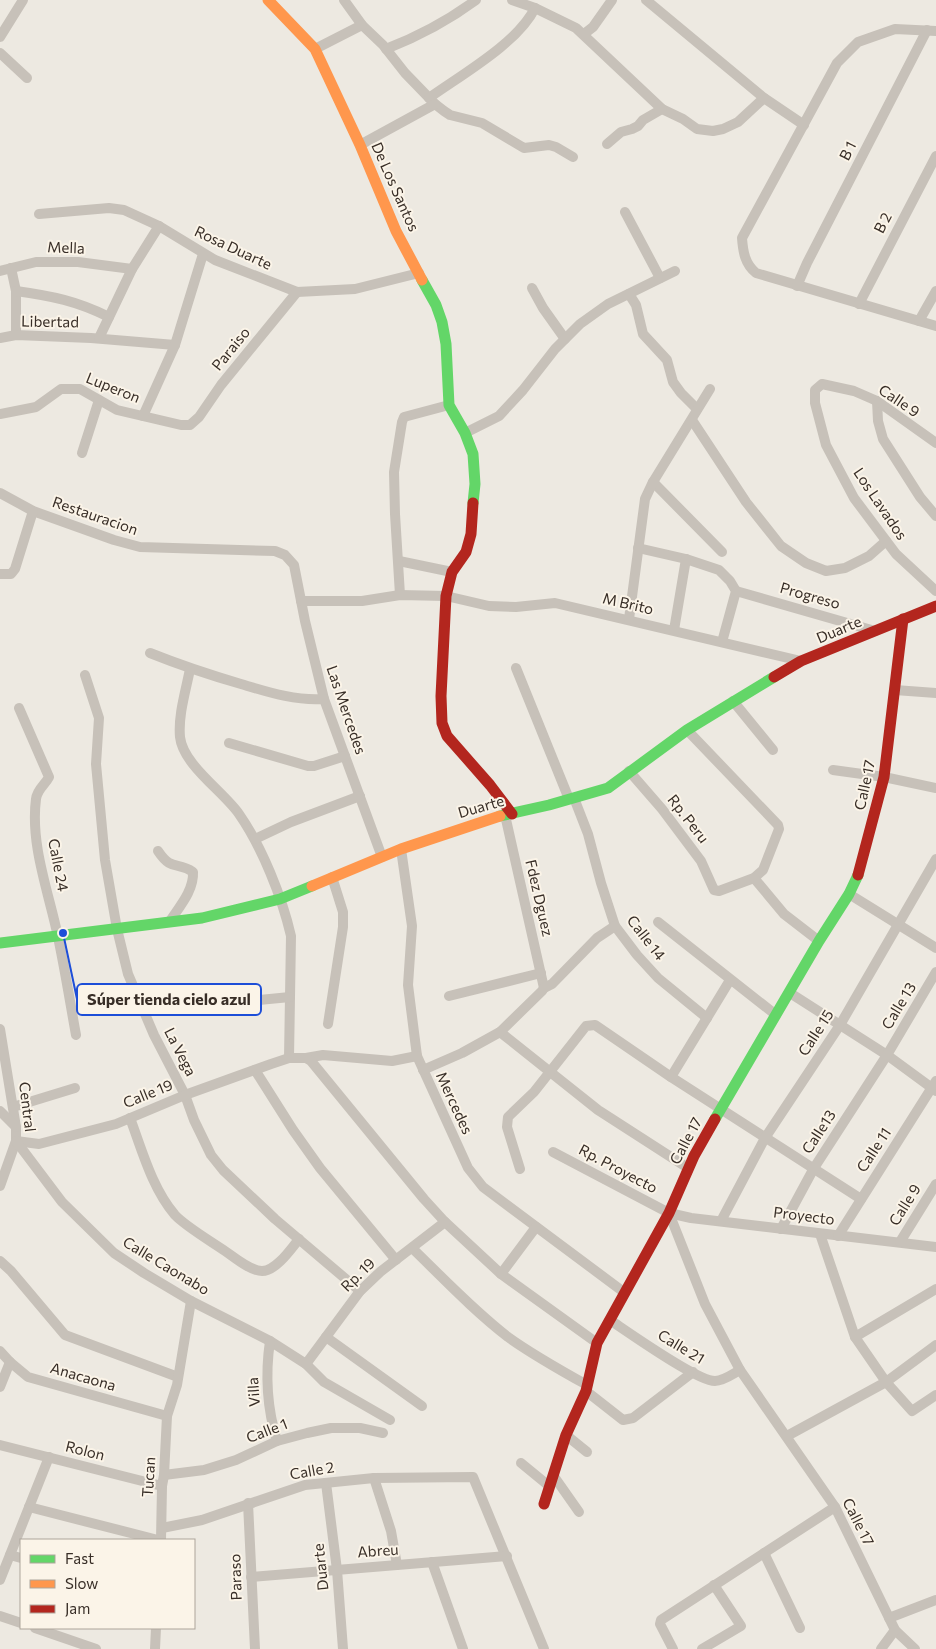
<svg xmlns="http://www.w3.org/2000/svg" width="936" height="1649" font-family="Commissioner,sans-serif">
<rect width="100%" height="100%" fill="#ede9e1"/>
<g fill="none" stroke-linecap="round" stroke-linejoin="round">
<g stroke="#c7c1b9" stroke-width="10">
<polyline points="344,0 362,25 383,45 405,73 435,104 444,111 450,115 482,123 524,148 549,145 556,147 573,157"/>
<polyline points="512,0 535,8 576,28 662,109 683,119 697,129 713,131 723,129 738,122 764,98"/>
<polyline points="646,0 764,98 804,125"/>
<path d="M 936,31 L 895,29 L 858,42 L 837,63 L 742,238 C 743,252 745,264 756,273 L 936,326"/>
<polyline points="584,34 593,27 612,0"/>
<polyline points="0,37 23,0"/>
<polyline points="315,49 362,25"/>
<path d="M 386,49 C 417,37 449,20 476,0"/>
<polyline points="0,53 27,78"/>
<path d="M 429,98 C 461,75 518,43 535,8"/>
<polyline points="607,144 621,132 632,129 638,126 643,120 662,109"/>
<polyline points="360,145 435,104"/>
<polyline points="625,212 660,278"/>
<polyline points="39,214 109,208 124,210 159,226 215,260 297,292 355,289 419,273"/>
<polyline points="11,268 16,291 16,335"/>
<polyline points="0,271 36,262 78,262 132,269"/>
<polyline points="797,286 807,263 927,30"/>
<polyline points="532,288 543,308 565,339"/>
<path d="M 16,291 C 52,296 77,301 109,317"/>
<polyline points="629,294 636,305 643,334 667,360 673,382 681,393 697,409"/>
<polyline points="859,304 936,156"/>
<polyline points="919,321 936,291"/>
<polyline points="0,338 16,335 91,338 175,345"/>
<polyline points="99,338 132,269 159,226"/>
<polyline points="877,401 878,421 883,439 920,497 936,516"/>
<polyline points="0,414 36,407 61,389 80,389 117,410 181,425 190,425 199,417 221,385 297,292"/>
<polyline points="143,416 175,345 203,254"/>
<polyline points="692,420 746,502 781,546 806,563 826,571 845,568 869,556 886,541"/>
<polyline points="465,433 499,416 523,390 555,349 580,324 608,304 675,271"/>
<polyline points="936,443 877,401 854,391 822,384 815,390 815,403 826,445 854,498 896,554 936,591"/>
<polyline points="82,453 99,400"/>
<polyline points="653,482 722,552"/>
<polyline points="0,493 33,511 114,540 140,547 275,551 285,555 294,565 305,621 324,699 382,857"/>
<polyline points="638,548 686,559 719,570 730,581 736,591 722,642"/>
<polyline points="399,561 452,572"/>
<polyline points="0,574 11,574 15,569 33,511"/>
<polyline points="736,591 875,631"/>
<polyline points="400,595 395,514 394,472 402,422 404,417 449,405"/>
<polyline points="301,601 362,601 400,595 446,596 489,606 516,607 555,603 801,661"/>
<polyline points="629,619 645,499 653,482 710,389"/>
<polyline points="674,630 686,559"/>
<path d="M 150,653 C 180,665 210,675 241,684 C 268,692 295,701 324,699"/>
<polyline points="516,668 569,799"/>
<path d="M 190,669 C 186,690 178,715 180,737 C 183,765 224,792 239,814 C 262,847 282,897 291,936 L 289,1058"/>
<polyline points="85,675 99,718 96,764 105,860 117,929 128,974 154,1035 185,1095 194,1120 211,1155 223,1170 275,1219 360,1291"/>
<polyline points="895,690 936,693"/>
<polyline points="733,701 773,750"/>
<path d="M 19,708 L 49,777 C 45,785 37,789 36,799 C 30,845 49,893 58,937 C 65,970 70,1002 76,1035"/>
<polyline points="229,743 308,766 314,766 345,756"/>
<polyline points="833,770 884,777 936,788"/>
<polyline points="629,771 662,809 701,861 714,890 719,891 754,878 763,870 779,829 778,825 687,730"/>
<polyline points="574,798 588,834 601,883 615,926 637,955 658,978 707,1018"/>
<polyline points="505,815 544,988"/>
<polyline points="255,839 291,822 360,796"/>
<polyline points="401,849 412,926 408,985 417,1056 468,1168 483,1187 625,1293"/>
<path d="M 158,851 C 172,872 177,861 193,872 C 194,890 180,906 170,921"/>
<polyline points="754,878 784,914 819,941"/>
<polyline points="849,894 936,948"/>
<polyline points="658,922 776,1015"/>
<polyline points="790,993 887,1055 936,1091"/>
<polyline points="449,996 541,973"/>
<polyline points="228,1003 290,997"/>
<polyline points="328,1024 343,927 343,912 332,877"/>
<polyline points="0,1029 16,1127 16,1141 0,1186"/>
<polyline points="500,1032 598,1110 688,1168"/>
<polyline points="306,1058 323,1055 392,1061 417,1056"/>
<polyline points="255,1070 293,1130 320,1168 396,1260"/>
<polyline points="423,1070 462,1053 500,1032 542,991 544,988 552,984 597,938 615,926"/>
<polyline points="671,1077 730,980"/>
<polyline points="13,1107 75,1088"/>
<polyline points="0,1111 16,1127"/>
<path d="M 130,1118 C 142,1150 152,1188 175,1215 C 185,1226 212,1242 225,1251 C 234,1257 250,1271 262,1271 C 276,1271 291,1249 299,1239"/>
<polyline points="16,1141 39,1144 116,1124 185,1095 271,1064 289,1058 306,1058 311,1061 424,1199 445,1222 501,1274 597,1343"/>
<polyline points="16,1141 62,1202 114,1253 144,1273 191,1301 270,1341 306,1364 324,1382 390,1420"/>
<polyline points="553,1152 669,1213 691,1218 936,1247"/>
<polyline points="520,1169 507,1127 508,1117 534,1092 586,1026 595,1025 671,1077 861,1199"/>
<polyline points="669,1213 705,1304 740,1370 835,1507 895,1630 915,1649"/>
<polyline points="721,1221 765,1138 840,1025 936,859"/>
<polyline points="781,1229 814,1168 887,1055 936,972"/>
<polyline points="820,1234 855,1337 886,1382 912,1411 936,1395"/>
<polyline points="838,1236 936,1081"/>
<polyline points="900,1242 936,1184"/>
<path d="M 412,1248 C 443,1278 473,1310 508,1337 C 533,1355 560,1370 587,1385"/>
<polyline points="0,1261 11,1271 65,1335 178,1377"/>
<polyline points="501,1274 536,1227"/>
<path d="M 610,1320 C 628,1332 697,1381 715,1381 C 723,1381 733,1374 740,1370"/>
<polyline points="326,1337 422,1406"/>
<polyline points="855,1337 936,1289"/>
<path d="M 270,1341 C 265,1375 267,1408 277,1441"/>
<polyline points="0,1351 10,1362 28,1377 167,1416"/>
<polyline points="306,1364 360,1291 380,1272 445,1222"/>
<polyline points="0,1387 10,1362"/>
<polyline points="586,1391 623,1420 633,1418 693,1372"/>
<polyline points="566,1435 587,1452"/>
<polyline points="787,1436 886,1382 936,1345"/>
<polyline points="0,1445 162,1486"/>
<polyline points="521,1463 549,1486"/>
<polyline points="164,1475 204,1470 236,1460 277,1441 307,1433 331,1428 360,1428 383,1433"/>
<polyline points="553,1475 579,1512"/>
<polyline points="374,1478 391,1531 397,1565"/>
<polyline points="326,1483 337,1570 343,1649"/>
<polyline points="248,1503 255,1649"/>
<polyline points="29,1507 158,1540"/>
<polyline points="162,1528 202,1520 305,1485 374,1478 473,1477 544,1649"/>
<polyline points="161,1540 162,1486 164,1475 167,1416 177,1385 191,1301"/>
<polyline points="764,1553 800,1628"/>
<polyline points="10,1555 21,1558"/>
<polyline points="432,1562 463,1649"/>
<polyline points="251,1577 507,1556"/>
<polyline points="0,1580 49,1457"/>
<polyline points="0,1616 21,1623"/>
<polyline points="889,1618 936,1600"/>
<polyline points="35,1628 96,1649"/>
<polyline points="155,1649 156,1628"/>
<polyline points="673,1649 660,1624 661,1620 835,1507"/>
<polyline points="702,1649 741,1626 714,1585"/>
<polyline points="881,1649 895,1630"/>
</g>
<g stroke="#63d668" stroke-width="11">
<polyline points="422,280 436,305 442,322 446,344 449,405 465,433 473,454 475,484 473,503"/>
<polyline points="500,816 549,805 608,788 687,730 774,677"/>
<polyline points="0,943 202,918 280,899 312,886"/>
<polyline points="715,1119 819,941 849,894 858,875"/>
</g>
<g stroke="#ff974d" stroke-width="11">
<polyline points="268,0 315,49 360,145 396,231 422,280"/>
<polyline points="312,886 401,849 500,816"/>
</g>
<g stroke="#b3261e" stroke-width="11">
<polyline points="473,503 471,534 466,552 452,572 446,596 441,696 442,723 447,736 490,785 512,814"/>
<polyline points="774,677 801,661 936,606"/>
<polyline points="858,875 884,777 903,619"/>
<polyline points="544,1504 566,1435 586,1391 597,1343 669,1213 694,1156 715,1119"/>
</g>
</g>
<g text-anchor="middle" stroke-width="4" stroke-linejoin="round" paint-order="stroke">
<g font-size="15" fill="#382e27" stroke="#fbf4e8">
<text transform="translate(848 151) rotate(-63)" y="5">B 1</text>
<text transform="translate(395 187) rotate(66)" y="5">De Los Santos</text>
<text transform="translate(883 223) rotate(-63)" y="5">B 2</text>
<text transform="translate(66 248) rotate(2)" y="5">Mella</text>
<text transform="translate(233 248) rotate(25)" y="5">Rosa Duarte</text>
<text transform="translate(50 322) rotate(1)" y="5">Libertad</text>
<text transform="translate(231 349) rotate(-51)" y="5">Paraiso</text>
<text transform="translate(113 388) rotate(22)" y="5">Luperon</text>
<text transform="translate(899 401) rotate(34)" y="5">Calle 9</text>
<text transform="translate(880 504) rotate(56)" y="5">Los Lavados</text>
<text transform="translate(95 516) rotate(19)" y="5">Restauracion</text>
<text transform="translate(810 596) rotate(16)" y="5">Progreso</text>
<text transform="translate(628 604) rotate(13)" y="5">M Brito</text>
<text transform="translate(839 630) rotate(-23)" y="5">Duarte</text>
<text transform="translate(346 710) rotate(71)" y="5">Las Mercedes</text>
<text transform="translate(865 785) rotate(-78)" y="5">Calle 17</text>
<text transform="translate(481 807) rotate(-16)" y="5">Duarte</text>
<text transform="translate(688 819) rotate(52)" y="5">Rp. Peru</text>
<text transform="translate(58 865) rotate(79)" y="5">Calle 24</text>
<text transform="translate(539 898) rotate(77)" y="5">Fdez Dguez</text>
<text transform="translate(646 938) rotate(52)" y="5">Calle 14</text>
<text transform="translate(899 1006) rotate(-59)" y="5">Calle 13</text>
<text transform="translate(816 1033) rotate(-57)" y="5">Calle 15</text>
<text transform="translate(180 1052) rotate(63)" y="5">La Vega</text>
<text transform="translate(148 1094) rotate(-22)" y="5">Calle 19</text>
<text transform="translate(454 1103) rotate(65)" y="5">Mercedes</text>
<text transform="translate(27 1107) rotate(83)" y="5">Central</text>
<text transform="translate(819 1132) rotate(-57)" y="5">Calle13</text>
<text transform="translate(686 1141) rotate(-62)" y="5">Calle 17</text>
<text transform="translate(874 1150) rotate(-57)" y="5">Calle 11</text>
<text transform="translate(618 1169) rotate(28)" y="5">Rp. Proyecto</text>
<text transform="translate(905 1205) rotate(-58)" y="5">Calle 9</text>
<text transform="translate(804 1216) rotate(7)" y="5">Proyecto</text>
<text transform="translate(166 1266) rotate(31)" y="5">Calle Caonabo</text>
<text transform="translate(358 1275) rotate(-45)" y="5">Rp. 19</text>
<text transform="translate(681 1347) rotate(31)" y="5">Calle 21</text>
<text transform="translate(83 1377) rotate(16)" y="5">Anacaona</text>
<text transform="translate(254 1392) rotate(-94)" y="5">Villa</text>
<text transform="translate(267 1431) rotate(-21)" y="5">Calle 1</text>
<text transform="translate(85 1451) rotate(14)" y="5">Rolon</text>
<text transform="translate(312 1471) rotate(-10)" y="5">Calle 2</text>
<text transform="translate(149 1477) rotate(-86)" y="5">Tucan</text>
<text transform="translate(858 1522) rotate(63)" y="5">Calle 17</text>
<text transform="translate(378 1551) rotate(-4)" y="5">Abreu</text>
<text transform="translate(321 1567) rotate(-96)" y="5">Duarte</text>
<text transform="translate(236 1577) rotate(-92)" y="5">Paraso</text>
</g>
</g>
<path fill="none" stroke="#1d4ed8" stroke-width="2" d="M63 933L77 999"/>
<circle fill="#1d4ed8" stroke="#fbf4e8" stroke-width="2" cx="63" cy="933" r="5"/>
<rect fill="#fbf4e8" stroke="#1d4ed8" stroke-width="2" x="77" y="984" width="184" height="31" rx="5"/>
<g font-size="16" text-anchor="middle" font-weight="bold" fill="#382e27">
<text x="169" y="1005">Súper tienda cielo azul</text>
</g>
<rect x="20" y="1539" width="175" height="90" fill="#fbf4e8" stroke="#ada59b"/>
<rect x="30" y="1555" width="25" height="8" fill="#63d668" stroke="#ada59b"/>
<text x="65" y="1564" font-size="15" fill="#382e27">Fast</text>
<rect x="30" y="1580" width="25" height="8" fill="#ff974d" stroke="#ada59b"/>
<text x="65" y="1589" font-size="15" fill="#382e27">Slow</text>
<rect x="30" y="1605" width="25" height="8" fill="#b3261e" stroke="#ada59b"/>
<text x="65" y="1614" font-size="15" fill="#382e27">Jam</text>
</svg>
